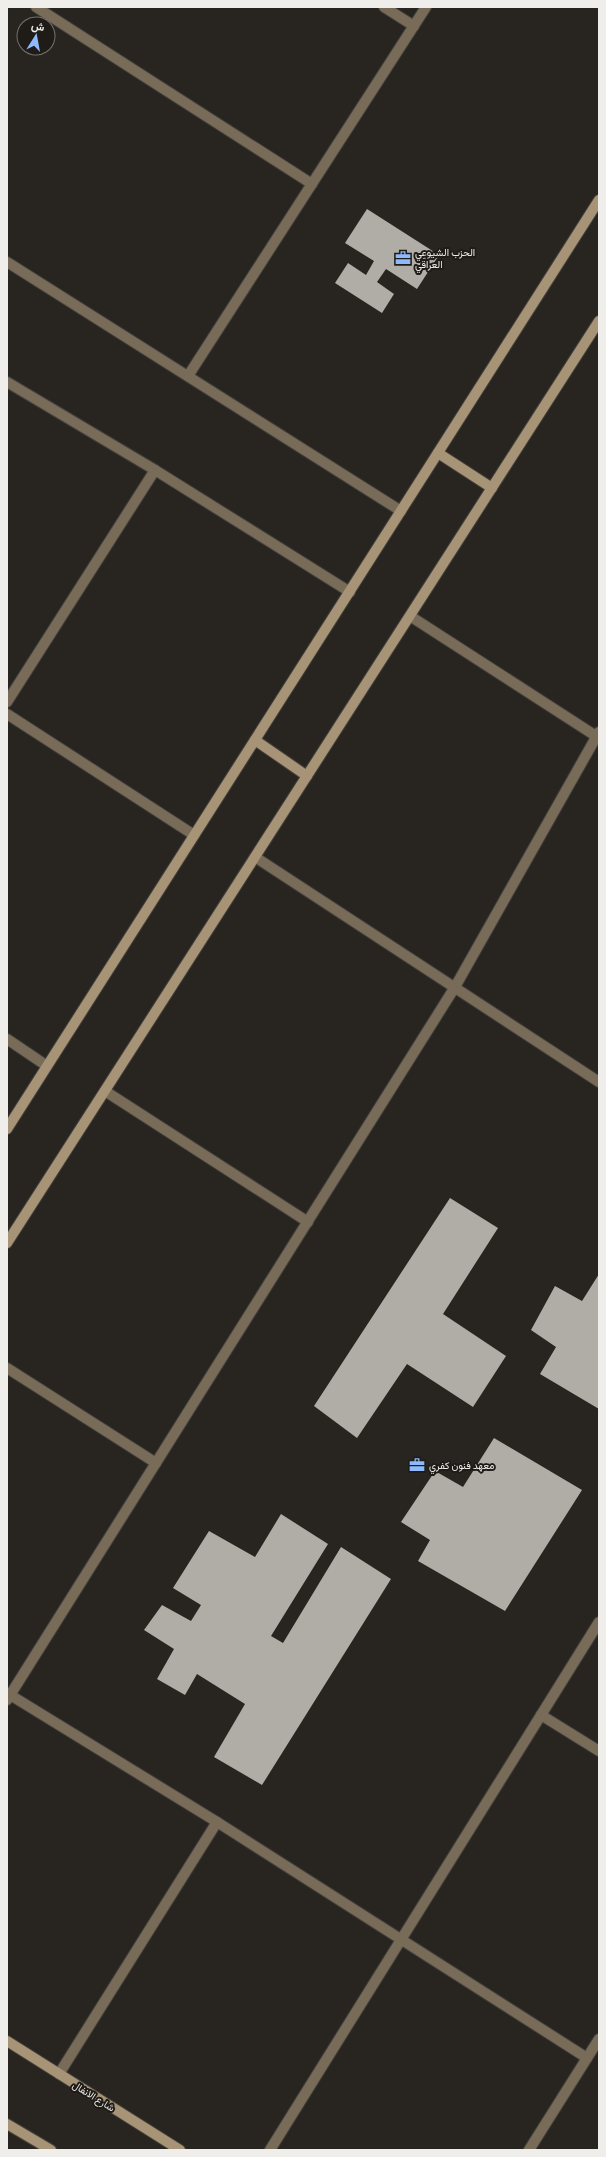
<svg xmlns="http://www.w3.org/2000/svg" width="606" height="2157" font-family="'Archivo Narrow',Vazirmatn,sans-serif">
<rect width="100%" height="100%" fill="#282521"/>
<g fill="#b0ada7">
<polygon points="367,209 439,255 417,289 386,269 377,282 394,294 382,313 335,283 348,263 366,275 374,261 345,243"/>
<polygon points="450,1198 498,1228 443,1314 506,1356 473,1407 407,1364 357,1438 314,1406"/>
<polygon points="599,1274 599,1409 540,1374 556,1347 531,1330 555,1286 582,1301"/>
<polygon points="494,1438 582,1490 505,1611 418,1561 430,1540 401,1522 435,1471 463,1487"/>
<polygon points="281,1514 328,1544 271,1636 283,1643 341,1547 391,1579 262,1785 214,1757 245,1704 197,1674 185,1695 157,1679 174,1649 144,1630 162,1605 191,1621 201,1605 173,1588 209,1531 255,1557"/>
</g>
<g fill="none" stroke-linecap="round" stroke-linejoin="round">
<defs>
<g id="minor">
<polyline points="36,7 312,184"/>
<polyline points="384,7 414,26"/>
<polyline points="7,262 401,511"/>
<polyline points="188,376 426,7"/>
<polyline points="7,382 155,470 350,592"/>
<polyline points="410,616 599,738"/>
<polyline points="7,702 155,470"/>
<polyline points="7,714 194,835"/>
<polyline points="255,857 599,1082"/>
<polyline points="7,1039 47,1066"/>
<polyline points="105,1091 308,1222"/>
<polyline points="7,1368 156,1463"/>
<polyline points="7,1693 217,1822 587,2058"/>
<polyline points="7,1700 455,987 599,732"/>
<polyline points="541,1715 599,1751"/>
<polyline points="59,2074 217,1822"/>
<polyline points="270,2150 599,1622"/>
<polyline points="529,2150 599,2039"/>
</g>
<g id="secondary">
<polyline points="438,453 492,488"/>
<polyline points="255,740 307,776"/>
<polyline points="7,1129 599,200"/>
<polyline points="7,1243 599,321"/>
<polyline points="7,2041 180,2150"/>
<polyline points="7,2124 51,2150"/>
</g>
</defs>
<use href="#minor" stroke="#44413d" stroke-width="12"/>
<use href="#secondary" stroke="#44413d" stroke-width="12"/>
<use href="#minor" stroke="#786c59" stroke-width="10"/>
<use href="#secondary" stroke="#a79476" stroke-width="10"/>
</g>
<defs>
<symbol id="office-bare" viewBox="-9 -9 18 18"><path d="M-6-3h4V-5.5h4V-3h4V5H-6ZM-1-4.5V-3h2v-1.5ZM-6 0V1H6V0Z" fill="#8eb9fc" stroke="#1f1c18" stroke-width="2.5" paint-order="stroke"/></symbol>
</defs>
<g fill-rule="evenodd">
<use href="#office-bare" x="392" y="247" width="22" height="22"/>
<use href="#office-bare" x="406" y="1454" width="22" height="22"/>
</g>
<g text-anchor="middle" stroke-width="4" stroke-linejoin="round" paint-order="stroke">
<g font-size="10" fill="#f0eeeb" stroke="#1f1c18" text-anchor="start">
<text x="415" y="256">الحزب الشيوعي<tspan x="415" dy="12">العراقي</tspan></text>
<text x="429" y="1469">معهد فنون كفري</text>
</g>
<g font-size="10" fill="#f0eeeb" stroke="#1f1c18">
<text transform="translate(94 2096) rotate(32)" y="4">شارع الانفال</text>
</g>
</g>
<rect width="606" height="2157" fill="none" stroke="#f0eeeb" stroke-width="16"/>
<g transform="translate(36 36) rotate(11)"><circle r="19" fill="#1f1c18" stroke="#73706c"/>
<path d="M0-3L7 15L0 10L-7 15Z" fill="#8eb9fc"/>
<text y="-6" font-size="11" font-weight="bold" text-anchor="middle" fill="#f0eeeb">ش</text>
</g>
</svg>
